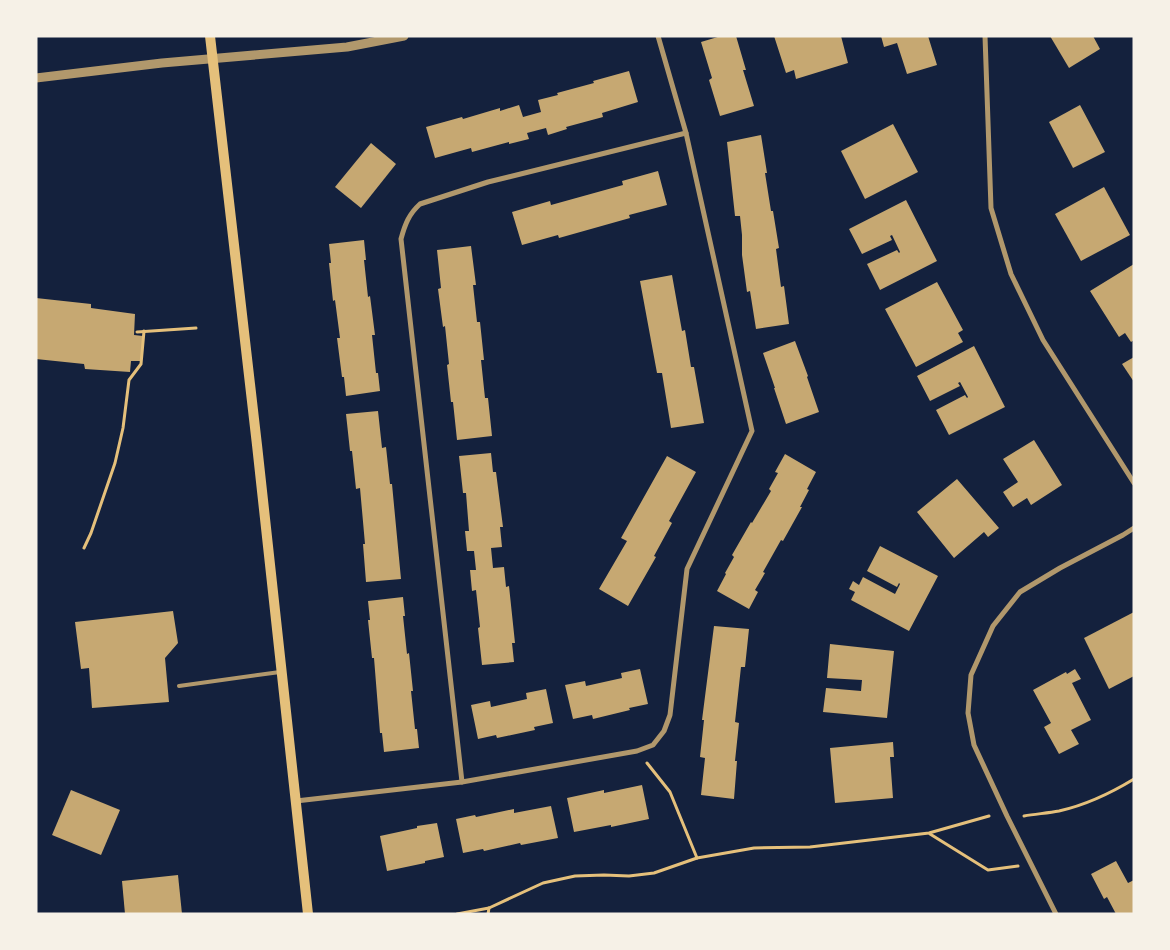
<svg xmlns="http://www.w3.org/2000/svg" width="1170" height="950" font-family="Karla,sans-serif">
<rect width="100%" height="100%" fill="#14213d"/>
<g fill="#c6a872">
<polygon points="721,36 736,36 746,70 743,70 754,106 720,116 709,80 712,78 701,42"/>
<polygon points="774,36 841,36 848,63 796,79 794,70 786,73"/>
<polygon points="881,36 925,36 925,37 928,36 937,65 907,74 897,43 884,47"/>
<polygon points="1050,36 1093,36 1100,49 1069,68"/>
<polygon points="629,71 638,102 602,113 603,117 566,127 567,129 548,135 546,128 527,133 529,139 509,144 509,142 472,152 471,148 435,158 426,127 462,117 463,119 500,108 500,111 519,105 523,117 541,112 538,100 558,95 557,93 594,83 593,81"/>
<polygon points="1080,105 1105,152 1073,168 1049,122"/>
<polygon points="893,124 918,172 865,199 841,151"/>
<polygon points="761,135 767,173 765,173 771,211 773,211 779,248 776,249 781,287 784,286 789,324 756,329 750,291 747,292 742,255 742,235 740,216 735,216 727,142"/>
<polygon points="371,143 396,164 361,208 335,187"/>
<polygon points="658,171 667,205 629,215 630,218 559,238 558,235 522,245 512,212 550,201 551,205 623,185 622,181"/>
<polygon points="1104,187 1130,235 1081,261 1055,214"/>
<polygon points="906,200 937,261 880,290 867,264 897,250 899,253 900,252 892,235 890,236 892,240 862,254 849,229"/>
<polygon points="364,240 366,260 364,260 368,297 370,296 375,335 372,335 376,373 378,373 380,391 346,396 344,377 342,377 337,338 340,338 335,300 333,301 329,263 331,263 329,244"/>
<polygon points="471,246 476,285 473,285 477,322 480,322 484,360 481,360 485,398 488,398 492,436 457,440 453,402 451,402 447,365 449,364 445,326 443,327 438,289 441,288 437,250"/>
<polygon points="1134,264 1134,340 1131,342 1125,333 1119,337 1090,291"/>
<polygon points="672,275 682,331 685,330 691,367 694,367 704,423 671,428 662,373 657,373 640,281"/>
<polygon points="937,282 963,330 958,333 963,342 916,367 885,309"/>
<polygon points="36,298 91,304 91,308 135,314 134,335 143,336 141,361 131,361 130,372 85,369 84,364 36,359"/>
<polygon points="795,341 808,376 807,377 819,412 786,424 774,388 775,388 763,353"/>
<polygon points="974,346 1005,407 949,435 936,410 965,395 967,398 968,397 960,382 958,383 960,386 930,401 917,376"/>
<polygon points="1134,357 1134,382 1122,364"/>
<polygon points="378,411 382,448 386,447 390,484 392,484 401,579 366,582 363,544 365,544 360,488 356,489 352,451 350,451 346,414"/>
<polygon points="1034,440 1062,485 1031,505 1027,498 1013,507 1003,492 1018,482 1003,459"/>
<polygon points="491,453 493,472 496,472 503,527 500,527 502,547 491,548 493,568 504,567 506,587 509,586 515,643 512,643 514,662 482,665 478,628 480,627 476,590 472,591 470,570 476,570 474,551 467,551 465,531 469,531 466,493 463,493 459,456"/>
<polygon points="785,454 816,472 807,489 809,490 800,507 802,507 783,541 781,540 763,572 765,573 755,590 758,592 749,609 717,591 726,574 725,573 734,557 732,555 751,522 752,523 771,491 769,489 778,473 775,472"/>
<polygon points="667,456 696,472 669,521 672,523 654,556 656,557 628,606 599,589 627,541 621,538"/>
<polygon points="957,479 999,528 988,537 984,532 954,558 917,512"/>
<polygon points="880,546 938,576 909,631 851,600 855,592 849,589 853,581 859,585 863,577 895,594 900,584 899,583 897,587 867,571"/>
<polygon points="403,597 405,616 403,616 407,654 409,653 413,691 411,691 415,729 417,729 419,748 384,752 382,733 380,733 374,658 372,658 368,620 370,620 368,601"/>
<polygon points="173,611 178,643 165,658 169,702 92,708 89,668 81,669 75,622"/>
<polygon points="1134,612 1134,676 1109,689 1084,638"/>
<polygon points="714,626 749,629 745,667 741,667 735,722 739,723 735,761 737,761 734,799 701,795 705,758 700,757 704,720 702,720"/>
<polygon points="830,644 894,651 887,718 823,712 826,688 861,691 862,680 827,678"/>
<polygon points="640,669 648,704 629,708 630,710 593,719 592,715 573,719 565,685 585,681 586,686 622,678 621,673"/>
<polygon points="1075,669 1081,679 1072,683 1091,720 1071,730 1079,744 1059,754 1044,727 1051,723 1033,690 1066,672 1067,674"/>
<polygon points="546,689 553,723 534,727 535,730 497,738 496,735 478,739 471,705 490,701 491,707 527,699 526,693"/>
<polygon points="893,742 894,757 890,757 893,798 835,803 830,748"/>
<polygon points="642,785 649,819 611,827 611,825 574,832 567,798 604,790 604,793"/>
<polygon points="71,790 120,810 101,855 52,835"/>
<polygon points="551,806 558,838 521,845 520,843 484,851 483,849 463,853 456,819 475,815 476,817 514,809 514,813"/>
<polygon points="437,823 444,857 425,861 425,863 387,871 380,836 417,828 417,826"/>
<polygon points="1116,861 1128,883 1134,880 1134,914 1116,914 1107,897 1104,899 1091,874"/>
<polygon points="178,875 182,914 125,914 122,881"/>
</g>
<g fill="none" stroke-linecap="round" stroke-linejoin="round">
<g stroke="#e5c07b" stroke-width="3">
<polyline points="137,332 196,328"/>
<polyline points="84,548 91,533 115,463 123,428 129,380 141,364 144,331"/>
<polyline points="647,763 670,792 697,858"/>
<path d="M 1024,816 C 1036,814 1048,813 1059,811 C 1086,805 1111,793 1134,779"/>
<polyline points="930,834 988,870 1018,866"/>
<polyline points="457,914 489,908 543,883 575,876 604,875 629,876 654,873 697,858 754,848 810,847 929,833 989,816"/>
<polyline points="488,914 489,908"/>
</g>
<polyline stroke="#b1986c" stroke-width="4" points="179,686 280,672"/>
<g stroke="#b1986c" stroke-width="5">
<polyline points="985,36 991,208 1011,274 1043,340 1134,483"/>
<path d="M 462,782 L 401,239 C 405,224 409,214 420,204 L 488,182 L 686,133"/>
<polyline points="296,801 462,782 637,751 653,745 664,731 670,715 687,569 752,431 686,133 658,36"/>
<polyline points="1056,914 1007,816 974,745 968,713 971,675 993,626 1020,592 1060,568 1123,535 1134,528"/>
</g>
<polyline stroke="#b1986c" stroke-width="9" points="36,78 162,63 347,47 404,36"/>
<polyline stroke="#e5c07b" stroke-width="10" points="210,36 257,445 308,914"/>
</g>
<rect width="1170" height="950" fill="none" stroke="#f6f1e7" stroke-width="75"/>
</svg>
